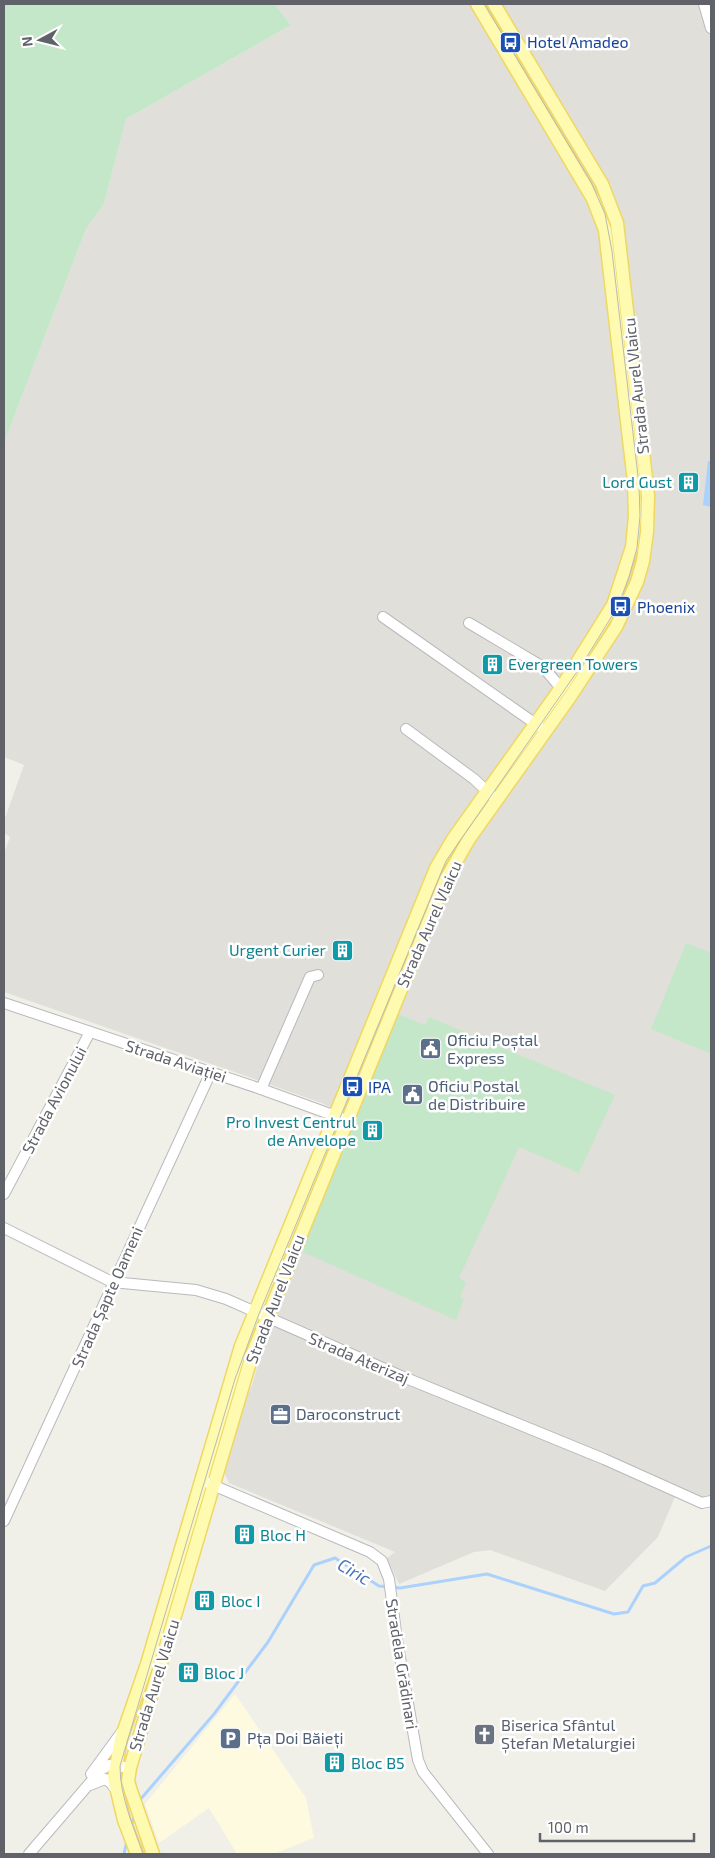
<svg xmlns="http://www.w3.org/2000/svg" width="715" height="1858" font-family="'Exo 2',sans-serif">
<rect width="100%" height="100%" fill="#f1f0e8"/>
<polygon fill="#fdfae0" points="235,1694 306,1798 314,1838 273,1854 237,1854 209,1808 159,1843 145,1804"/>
<polygon fill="#e0dfda" points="275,4 711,4 711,1502 677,1492 658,1537 605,1591 490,1550 474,1552 399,1584 387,1558 395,1552 229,1483 218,1459 252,1385 268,1328 352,1118 324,1104 260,1081 4,992 4,853 10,837 4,833 4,821 24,765 4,757 4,443 86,229 104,204 126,119 291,25"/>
<g fill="#c5e7c9">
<polygon points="4,4 275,4 291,25 126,119 104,204 86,229 4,443"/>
<polygon points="686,943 711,953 711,1054 651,1029"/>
<polygon points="398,1014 425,1025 429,1017 615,1095 579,1173 519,1147 459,1278 466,1282 460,1297 464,1299 456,1320 298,1250"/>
</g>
<polygon fill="#abd1fd" points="708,461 711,461 711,507 703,505"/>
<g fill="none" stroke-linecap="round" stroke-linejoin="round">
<g stroke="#abd1fd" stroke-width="3">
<polyline points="139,1801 214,1714 268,1642 314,1565 335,1558 379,1586 400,1588 487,1574 614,1614 628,1612 643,1586 655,1583 686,1557 711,1546"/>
<polyline points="131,1827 135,1814"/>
<polyline points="124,1854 127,1840"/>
</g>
<defs>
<g id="minor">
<polyline points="704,4 711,28"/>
<polyline points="383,617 540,727"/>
<polyline points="469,623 543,667 561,688"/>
<polyline points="406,729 474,779 491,795"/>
<polyline points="4,1003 261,1089 341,1118"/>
<polyline points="261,1089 310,977 318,975"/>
<polyline points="4,1194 90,1032"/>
<polyline points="4,1228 112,1282 196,1290 226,1299 401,1376 604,1459 702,1503 711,1501"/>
<polyline points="208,1483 370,1552 382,1561 389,1579 397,1640 418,1760 423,1772 488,1854"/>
<polyline points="4,1521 211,1072"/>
<polyline points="91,1774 121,1733"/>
<polyline points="90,1785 105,1779 111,1783 116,1790"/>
<polyline points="29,1854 101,1770 109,1765 124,1767"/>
</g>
<g id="major">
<polyline points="137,1854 124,1820 114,1778 121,1739 147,1664 241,1346 436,868 453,839 563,685 613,605 632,547 635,516 634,482 605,230 593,199 477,4"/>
<polyline points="153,1854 131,1791 128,1781 130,1768 252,1355 446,879 469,839 570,697 616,627 637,582 643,561 647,532 648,496 617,223 602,184 494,4"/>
</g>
</defs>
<use href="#minor" stroke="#b8b9be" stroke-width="12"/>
<use href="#major" stroke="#efd762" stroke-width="15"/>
<use href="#minor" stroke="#fff" stroke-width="10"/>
<use href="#major" stroke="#fefab0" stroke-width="12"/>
<path stroke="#b8b9b9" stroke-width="1" d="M 143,1854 C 133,1825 120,1797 120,1766 L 235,1379 L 259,1314 L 446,861 L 583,663 L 618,606 L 629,577 L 637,548 L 640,516 L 639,485 L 612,251 L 605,214 L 591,182 L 484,4"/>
</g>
<defs>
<symbol id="bus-square" viewBox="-11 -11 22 22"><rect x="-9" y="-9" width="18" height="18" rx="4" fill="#1a4fb4" stroke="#fff"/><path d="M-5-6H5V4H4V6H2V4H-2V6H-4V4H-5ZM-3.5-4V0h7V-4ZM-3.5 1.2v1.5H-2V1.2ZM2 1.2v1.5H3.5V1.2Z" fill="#fff"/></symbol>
<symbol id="building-square" viewBox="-11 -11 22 22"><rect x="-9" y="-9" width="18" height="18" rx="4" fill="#0f9aa8" stroke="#fff"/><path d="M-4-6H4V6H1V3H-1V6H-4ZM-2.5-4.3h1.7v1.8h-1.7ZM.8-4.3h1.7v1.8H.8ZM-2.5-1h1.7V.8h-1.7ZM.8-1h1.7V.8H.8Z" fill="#fff"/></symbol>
<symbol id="civic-square" viewBox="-11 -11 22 22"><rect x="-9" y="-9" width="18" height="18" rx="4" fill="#5c6f8a" stroke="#fff"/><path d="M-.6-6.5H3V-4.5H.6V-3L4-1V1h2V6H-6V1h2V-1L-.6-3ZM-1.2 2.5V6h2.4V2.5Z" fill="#fff"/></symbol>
<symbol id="office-square" viewBox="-11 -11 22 22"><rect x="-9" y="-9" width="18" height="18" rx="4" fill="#5c6f8a" stroke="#fff"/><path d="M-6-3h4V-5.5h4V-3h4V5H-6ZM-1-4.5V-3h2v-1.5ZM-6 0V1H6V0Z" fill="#fff"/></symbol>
<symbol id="church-square" viewBox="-11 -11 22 22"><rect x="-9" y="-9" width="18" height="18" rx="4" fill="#6b7280" stroke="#fff"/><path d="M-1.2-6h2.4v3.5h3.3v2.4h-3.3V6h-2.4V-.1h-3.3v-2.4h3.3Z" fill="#fff"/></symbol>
<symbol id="parking-square" viewBox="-11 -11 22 22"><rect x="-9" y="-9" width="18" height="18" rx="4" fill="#5c6f8a" stroke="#fff"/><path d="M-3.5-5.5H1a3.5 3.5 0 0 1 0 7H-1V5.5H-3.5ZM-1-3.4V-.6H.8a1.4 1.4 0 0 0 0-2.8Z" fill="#fff"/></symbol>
</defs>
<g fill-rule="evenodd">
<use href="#bus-square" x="498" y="30" width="25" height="25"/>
<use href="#building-square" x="676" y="470" width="25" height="25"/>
<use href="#bus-square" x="608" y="594" width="25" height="25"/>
<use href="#building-square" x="480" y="652" width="25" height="25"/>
<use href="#building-square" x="330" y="938" width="25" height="25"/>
<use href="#civic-square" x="418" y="1036" width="25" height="25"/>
<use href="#bus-square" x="340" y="1074" width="25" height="25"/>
<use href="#civic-square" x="400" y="1082" width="25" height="25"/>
<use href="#building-square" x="360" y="1118" width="25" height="25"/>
<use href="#office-square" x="268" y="1402" width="25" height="25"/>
<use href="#building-square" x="232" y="1522" width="25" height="25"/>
<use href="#building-square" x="192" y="1588" width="25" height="25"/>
<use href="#building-square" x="176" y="1660" width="25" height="25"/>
<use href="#church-square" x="472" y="1722" width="25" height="25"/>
<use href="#parking-square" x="218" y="1726" width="25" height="25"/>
<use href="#building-square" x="322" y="1750" width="25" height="25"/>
</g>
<g text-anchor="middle" stroke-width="5" stroke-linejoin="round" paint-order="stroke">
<g font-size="16" fill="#164399" stroke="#fff" text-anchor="start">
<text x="527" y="48">Hotel Amadeo</text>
<text x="637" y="613">Phoenix</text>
<text x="368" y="1093">IPA</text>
</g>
<g font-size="16" fill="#5f6268" stroke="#fff">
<text transform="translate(636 386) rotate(-96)" y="6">Strada Aurel Vlaicu</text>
<text transform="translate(429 924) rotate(-66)" y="6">Strada Aurel Vlaicu</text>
<text transform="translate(176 1061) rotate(18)" y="6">Strada Aviației</text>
<text transform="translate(54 1100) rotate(-62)" y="6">Strada Avionului</text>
<text transform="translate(107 1297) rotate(-66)" y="6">Strada Șapte Oameni</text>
<text transform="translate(275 1299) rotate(-69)" y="6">Strada Aurel Vlaicu</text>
<text transform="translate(359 1358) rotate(23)" y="6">Strada Aterizaj</text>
<text transform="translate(402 1664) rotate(81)" y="6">Stradela Grădinari</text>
<text transform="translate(154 1685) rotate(-73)" y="6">Strada Aurel Vlaicu</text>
</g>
<g font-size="16" fill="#0d838f" stroke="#fff" text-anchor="start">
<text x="672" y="488" text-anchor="end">Lord Gust</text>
<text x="508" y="670">Evergreen Towers</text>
<text x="326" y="956" text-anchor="end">Urgent Curier</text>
<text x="356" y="1128" text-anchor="end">Pro Invest Centrul<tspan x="356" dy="18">de Anvelope</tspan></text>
<text x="260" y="1541">Bloc H</text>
<text x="221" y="1607">Bloc I</text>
<text x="204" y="1679">Bloc J</text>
<text x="351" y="1769">Bloc B5</text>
</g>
<g font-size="16" fill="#4e5e75" stroke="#fff" text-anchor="start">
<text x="447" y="1046">Oficiu Poștal<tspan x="447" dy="18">Express</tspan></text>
<text x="428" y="1092">Oficiu Postal<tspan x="428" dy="18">de Distribuire</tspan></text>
<text x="296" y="1420">Daroconstruct</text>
<text x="247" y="1744">Pța Doi Băieți</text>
</g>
<g font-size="16" fill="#5b616d" stroke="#fff" text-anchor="start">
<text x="501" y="1731">Biserica Sfântul<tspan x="501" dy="18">Ștefan Metalurgiei</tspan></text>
</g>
<g font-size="18" font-style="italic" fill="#4974ba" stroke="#fff">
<text transform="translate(354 1572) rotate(30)" y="6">Ciric</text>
</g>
</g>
<rect width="715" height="1858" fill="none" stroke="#5f6268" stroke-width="10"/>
<g transform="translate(40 40) rotate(263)" stroke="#ffffff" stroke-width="4" paint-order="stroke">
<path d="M0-4L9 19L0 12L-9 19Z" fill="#5f6268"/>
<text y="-8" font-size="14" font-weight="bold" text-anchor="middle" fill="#5f6268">N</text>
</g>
<path d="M540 1833v8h154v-8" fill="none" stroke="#5f6268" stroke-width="2.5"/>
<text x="548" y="1833" font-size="15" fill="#5f6268" stroke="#ffffff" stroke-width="4" paint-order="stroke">100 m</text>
</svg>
